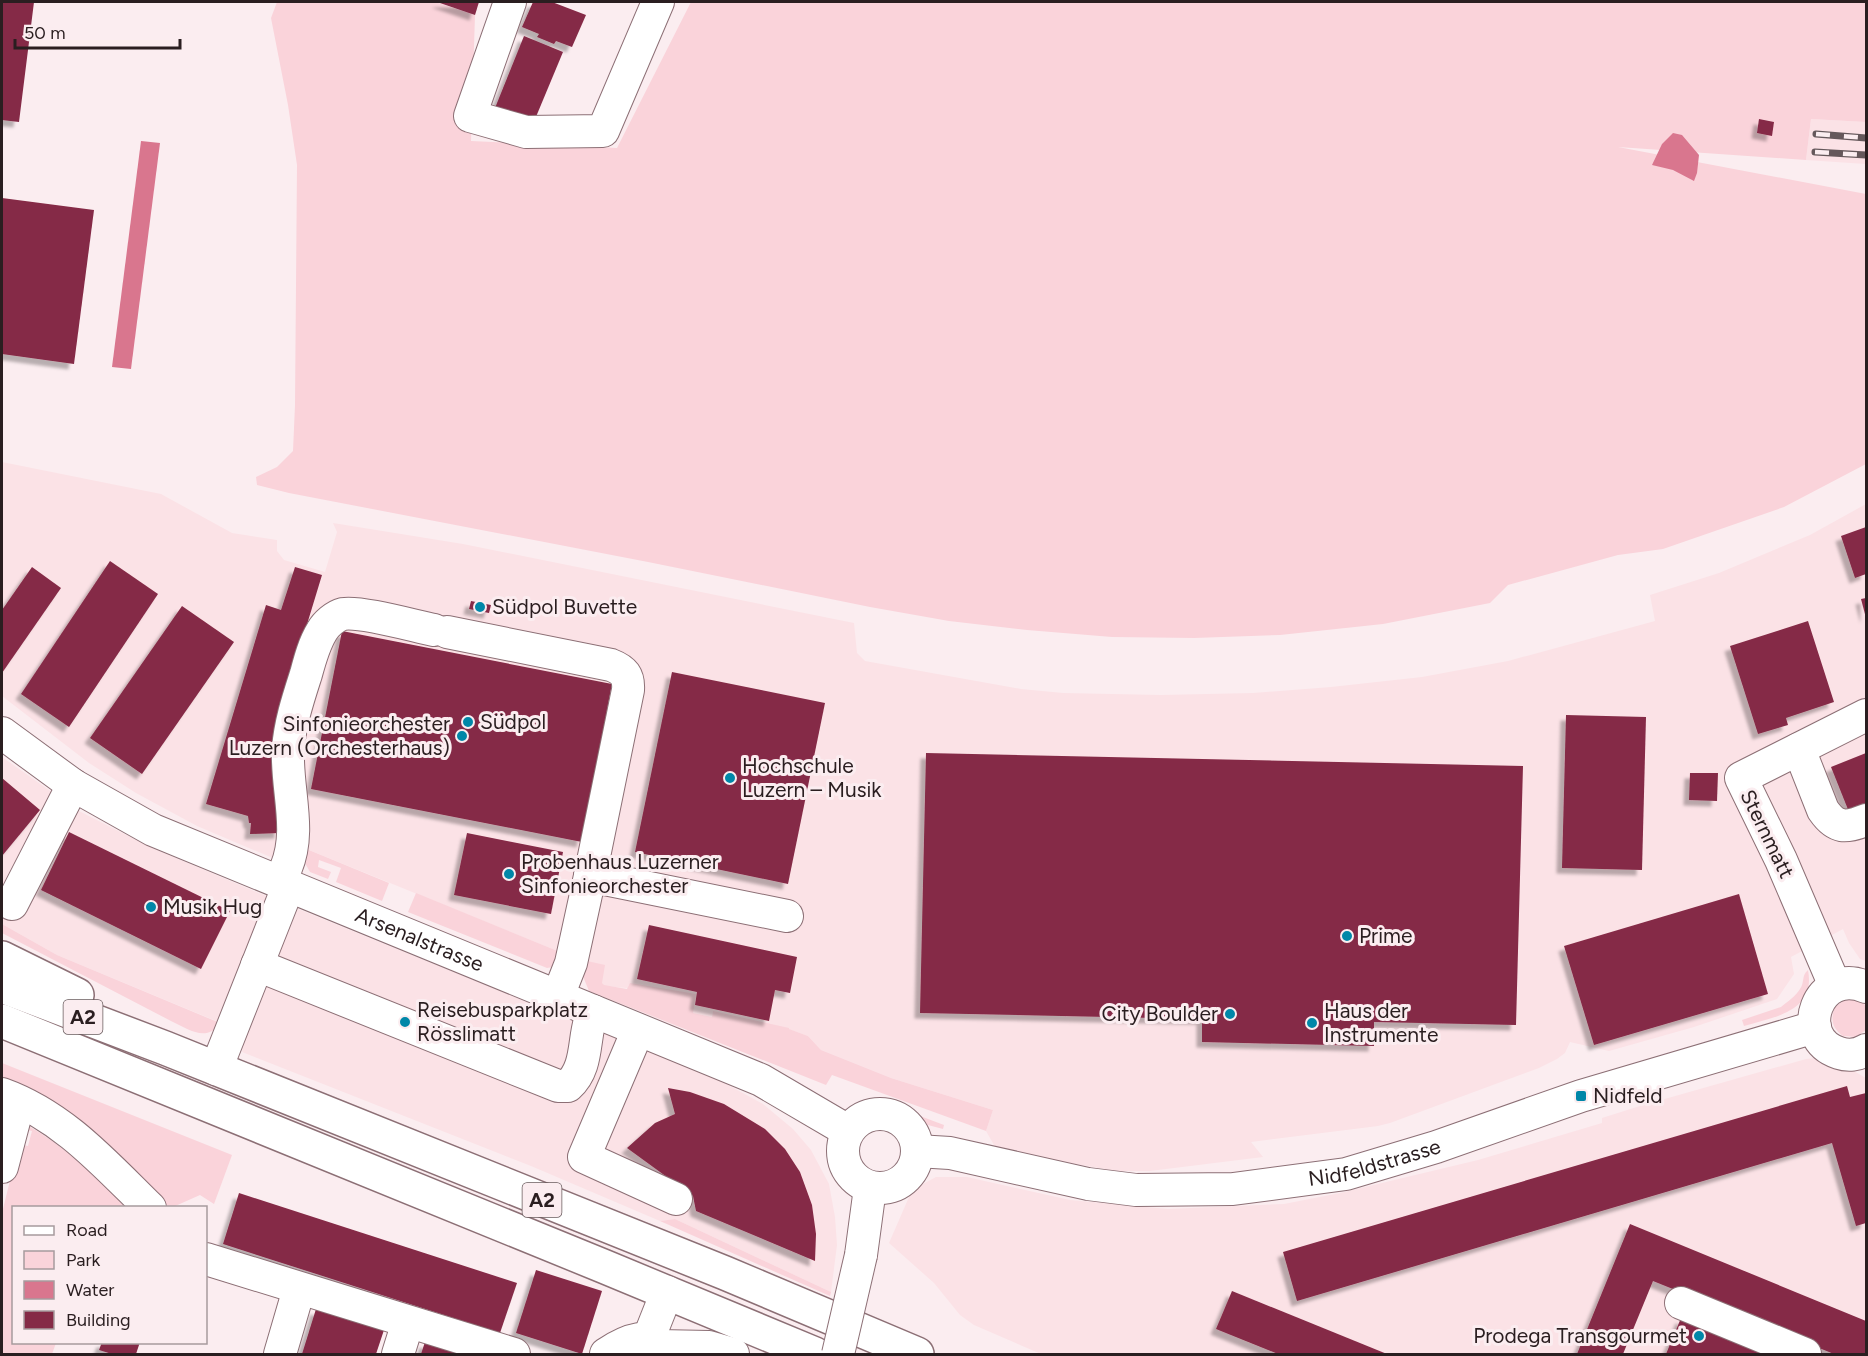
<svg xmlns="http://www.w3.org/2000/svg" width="1868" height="1356" font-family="Figtree,sans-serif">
<defs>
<filter id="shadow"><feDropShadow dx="-5.5" dy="5.5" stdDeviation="1.5" flood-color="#0004"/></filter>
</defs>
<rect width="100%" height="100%" fill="#fbedf0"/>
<g fill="#fbe2e6">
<polygon points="1811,119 1866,122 1866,164 1806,160"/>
<polygon points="2,462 161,494 232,533 277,540 277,551 284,560 325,572 337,532 333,523 463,544 854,623 857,653 865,661 1021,689 1063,693 1161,695 1253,693 1331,687 1422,677 1508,661 1655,621 1650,595 1719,573 1810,535 1866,504 1866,961 1860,959 1849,943 1843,929 1791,957 1794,974 1777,999 1694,1027 1609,1051 1570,1042 1565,1053 1557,1059 1539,1068 1390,1123 1378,1126 1251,1142 1263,1157 1150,1171 1117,1171 1034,1157 1000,1149 994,1145 986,1131 993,1110 891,1078 821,1050 808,1036 788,1029 713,1012 712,1017 692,1013 696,994 604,986 587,961 560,952 304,848 280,861 197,826 136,793 89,763 2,696"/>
<polygon points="2,757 79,811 150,847 254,891 717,1079 763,1104 793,1129 811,1150 829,1184 835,1217 837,1245 831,1292 675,1219 660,1221 531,1166 242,1052 245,1033 57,955 2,924"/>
<polygon points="1816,1058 1852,1070 1866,1078 1866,1354 1041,1354 974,1325 960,1315 934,1283 889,1243 909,1197 923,1184 936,1177 967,1177 1070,1200 1168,1209 1284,1204 1340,1193 1478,1160 1602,1123 1602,1118 1640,1106 1806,1059"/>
</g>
<g fill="#fad3da">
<polygon points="277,2 436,2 475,15 471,141 617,148 691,2 1866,2 1866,122 1811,119 1806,160 1618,147 1866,194 1866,464 1784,507 1663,549 1618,555 1508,585 1490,603 1383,624 1280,635 1194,638 1112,637 1027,630 949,621 870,607 648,562 289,493 257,485 256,477 277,467 293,451 295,405 297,165 288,105 271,18"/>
<polygon points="304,848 389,883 382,901 336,882 341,868 319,860 318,867 331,872 328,879 310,872 302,858"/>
<polygon points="416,893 560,952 553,967 547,968 408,912"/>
<path d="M 2,924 L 57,955 L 220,1023 C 207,1043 188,1029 171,1021 L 2,933 Z"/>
<polygon points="587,961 605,965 602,983 604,985 627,989 630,983 696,994 693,1013 712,1017 713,1011 789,1028 789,1029 808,1036 821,1050 891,1078 993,1110 986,1131 832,1075 826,1085 589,991 582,974"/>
<path d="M 1808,970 C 1816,1012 1774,1017 1744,1026 L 1742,1020 L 1781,1007 C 1787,1002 1796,996 1800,989 C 1805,982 1801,976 1808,970 Z"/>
<path d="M 1846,999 L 1860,1000 L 1866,1006 L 1866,1030 L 1856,1037 L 1843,1036 C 1832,1028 1830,1019 1835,1007 Z"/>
<polygon points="2,1063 232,1155 214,1204 200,1195 173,1207 168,1207 95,1139 2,1083"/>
<polygon points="896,1107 944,1125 943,1129 913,1121"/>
<path d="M 27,1125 C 65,1147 96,1175 125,1207 L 14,1208 L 14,1342 L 56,1343 L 52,1354 L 2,1354 L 2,1213 L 19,1144 L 28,1146 L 32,1131 L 22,1129 Z"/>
<polygon points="675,1219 831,1292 830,1296 660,1221"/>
</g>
<g fill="#d9768e">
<polygon points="1673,133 1682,135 1699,155 1697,173 1694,181 1673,170 1652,165 1662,144"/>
<polygon points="141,141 160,143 131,369 112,367"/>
</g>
<g fill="#852a46" filter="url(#shadow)">
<polygon points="2,2 34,2 19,122 2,120"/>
<polygon points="437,2 479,2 475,15"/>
<polygon points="533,2 552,2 586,15 572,47 556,41 554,44 537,37 539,34 522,27"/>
<polygon points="524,36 563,52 533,124 495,108"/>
<polygon points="1759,119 1774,122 1772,136 1757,133"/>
<polygon points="2,198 94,210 74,364 2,354"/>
<polygon points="1866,527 1866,574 1855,578 1841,536"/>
<polygon points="110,561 158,594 69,727 21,694"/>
<polygon points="32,567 61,588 2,673 2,610"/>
<polygon points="295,567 322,575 274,733 277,821 280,821 280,833 250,834 251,823 249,823 248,816 206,804 266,605 281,610"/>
<polygon points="1866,598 1866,618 1861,599"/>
<polygon points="471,601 491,605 489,613 469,609"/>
<polygon points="182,606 234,642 142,774 90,738"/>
<polygon points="1808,621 1834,702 1786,718 1788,725 1758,734 1730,646"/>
<polygon points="342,631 612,684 582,842 311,789"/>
<polygon points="672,672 825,703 788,884 635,852"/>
<polygon points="1566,715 1646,717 1642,870 1562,868"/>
<polygon points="926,753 1523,766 1516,1025 1374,1022 1374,1046 1202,1042 1202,1019 920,1013"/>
<polygon points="1866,753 1866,811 1851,817 1831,767"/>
<polygon points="1690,773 1718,773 1717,801 1689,800"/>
<polygon points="2,778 40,810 2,856"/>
<polygon points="69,832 230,911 201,969 41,890"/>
<polygon points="467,833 563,852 551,914 454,895"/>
<polygon points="1739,894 1768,994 1594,1045 1564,946"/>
<polygon points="649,925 797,957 790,993 775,990 769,1021 695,1005 697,992 637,979"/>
<polygon points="1847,1086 1850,1097 1866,1093 1866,1223 1856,1226 1832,1143 1297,1301 1283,1252"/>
<polygon points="668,1088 690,1092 724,1104 765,1129 785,1149 800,1172 812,1205 816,1234 815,1261 696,1211 693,1196 627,1148 655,1123 675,1114"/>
<polygon points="239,1193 517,1283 500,1333 223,1244"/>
<polygon points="1630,1224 1866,1321 1866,1354 1834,1354 1653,1281 1623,1354 1577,1354"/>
<polygon points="536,1270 602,1291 582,1354 516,1333"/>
<polygon points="1232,1291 1387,1354 1278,1354 1216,1329"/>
<polygon points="316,1309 384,1330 376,1354 302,1354"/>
<polygon points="1681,1318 1768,1354 1666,1354"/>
<polygon points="102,1342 140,1342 136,1354 112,1354 99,1350"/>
<polygon points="425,1342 463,1354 421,1354"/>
</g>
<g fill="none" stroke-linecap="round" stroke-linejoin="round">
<defs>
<g id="minor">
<polyline points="510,2 470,116 526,132 603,131 658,2"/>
<path d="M 447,632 L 611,665 C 624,670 629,676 628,690 L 590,876"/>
<path id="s1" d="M 2,733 L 73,785 L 153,830 L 761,1080 L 848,1131"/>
<path d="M 1799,749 L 1823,810 C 1836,829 1846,828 1866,820"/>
<path d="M 286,868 C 302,830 286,789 288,749 C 290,723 298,699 306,674 C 310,659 314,644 322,631 C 326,624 335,616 343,614 C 361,611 414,626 434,630"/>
<polyline points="12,904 73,785"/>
<path d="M 257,965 L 558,1086 L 568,1086 C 590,1066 582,1036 593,1011"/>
<polyline points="1835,986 1781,860 1741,778 1866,715"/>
<path d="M 1866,987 C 1818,966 1792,1038 1839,1053 C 1848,1056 1858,1055 1866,1050"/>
<polyline points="558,996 571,963 590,876 787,916"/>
<polyline points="638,1030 584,1157 676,1199"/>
<polyline points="216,1069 288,887"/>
<path d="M 2,1094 C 63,1116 104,1163 150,1208"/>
<circle cx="880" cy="1151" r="37"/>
<path id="s2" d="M 917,1151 L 950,1153 L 1088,1184 L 1136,1190 L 1233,1189 L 1346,1174 L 1436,1147 L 1581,1096 L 1815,1027"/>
<polyline points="2,1167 19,1102"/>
<polyline points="861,1255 870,1188"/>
<polyline points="206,1259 514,1354"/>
<polyline points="1681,1303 1805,1354"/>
<polyline points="648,1340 667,1292"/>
<polyline points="659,1346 709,1347 733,1354"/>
<polyline points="280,1354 299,1289"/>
<polyline points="398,1354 408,1322"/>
<path d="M 606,1354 C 624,1342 653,1327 667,1354"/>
</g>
<g id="highway">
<polyline points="2,958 77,995"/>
<polyline points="2,986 165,1048 725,1273 917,1354"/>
<polyline points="2,1021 603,1266 815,1354"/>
</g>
</defs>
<use href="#minor" stroke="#8c6f75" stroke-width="34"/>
<use href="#highway" stroke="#8c6f75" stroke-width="36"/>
<use href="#minor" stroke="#fff" stroke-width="32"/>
<use href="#highway" stroke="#fff" stroke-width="33"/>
<defs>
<g id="rail">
<polyline points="1816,134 1866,138"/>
<polyline points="1815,152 1866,155"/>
</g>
</defs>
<use href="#rail" stroke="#65585b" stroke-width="7"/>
<use href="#rail" stroke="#fbedf0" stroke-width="4.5" stroke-dasharray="14" stroke-linecap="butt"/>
<defs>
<polyline id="minor-bridge" points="838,1354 861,1255"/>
</defs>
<use href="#minor-bridge" stroke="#8c6f75" stroke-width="34" stroke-linecap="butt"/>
<use href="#minor-bridge" stroke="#fff" stroke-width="32"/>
</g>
<g fill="#0087a8" stroke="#fbedf0" stroke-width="2">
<circle cx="480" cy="607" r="6"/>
<circle cx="468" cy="722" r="6"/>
<circle cx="462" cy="736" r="6"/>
<circle cx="730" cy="778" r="6"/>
<circle cx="509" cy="874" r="6"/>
<circle cx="151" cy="907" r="6"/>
<circle cx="1347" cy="936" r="6"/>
<circle cx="1230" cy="1014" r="6"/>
<circle cx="405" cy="1022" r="6"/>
<circle cx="1312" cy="1023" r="6"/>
<rect x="1575" y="1090" width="12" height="12" rx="3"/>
<circle cx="1699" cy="1336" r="6"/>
</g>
<g text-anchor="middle" stroke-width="6" stroke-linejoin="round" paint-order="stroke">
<g fill="#fbedf0" stroke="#695c5e" stroke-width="1.5">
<rect x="63.5" y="1000" width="39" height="34" rx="4.5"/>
<rect x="522.5" y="1183" width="39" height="34" rx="4.5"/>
</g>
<g font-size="20" font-weight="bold" fill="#2a1e20">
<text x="83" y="1024">A2</text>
<text x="542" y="1207">A2</text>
</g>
<g font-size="21" fill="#2a1e20" stroke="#fbedf0" text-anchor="start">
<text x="492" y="614">Südpol Buvette</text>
<text x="480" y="729">Südpol</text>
<text x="450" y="731" text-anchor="end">Sinfonieorchester<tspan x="450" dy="24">Luzern (Orchesterhaus)</tspan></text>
<text x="742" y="773">Hochschule<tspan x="742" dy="24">Luzern – Musik</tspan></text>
<text x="521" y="869">Probenhaus Luzerner<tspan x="521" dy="24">Sinfonieorchester</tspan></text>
<text x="163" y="914">Musik Hug</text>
<text x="1359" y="943">Prime</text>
<text x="417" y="1017">Reisebusparkplatz<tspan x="417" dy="24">Rösslimatt</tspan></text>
<text x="1324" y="1018">Haus der<tspan x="1324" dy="24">Instrumente</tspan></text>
<text x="1218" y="1021" text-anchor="end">City Boulder</text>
<text x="1593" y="1103">Nidfeld</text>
<text x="1687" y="1343" text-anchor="end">Prodega Transgourmet</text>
</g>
<g font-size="21" fill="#2a1e20" stroke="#fbedf0">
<text transform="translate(1767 834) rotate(64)" y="7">Sternmatt</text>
<text dy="7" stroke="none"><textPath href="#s1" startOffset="468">Arsenalstrasse</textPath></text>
<text dy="7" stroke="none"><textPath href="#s2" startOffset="464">Nidfeldstrasse</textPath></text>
</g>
</g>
<rect width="1868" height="1356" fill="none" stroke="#2a1e20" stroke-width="6"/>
<rect x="12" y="1206" width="195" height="138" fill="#fbedf0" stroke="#a79a9d" stroke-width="1.5"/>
<rect x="24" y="1226" width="30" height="9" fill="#ffffff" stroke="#a79a9d" stroke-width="1.5"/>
<text x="66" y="1236" font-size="18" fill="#2a1e20">Road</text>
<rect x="24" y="1251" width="30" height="18" fill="#fad3da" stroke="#a79a9d" stroke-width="1.5"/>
<text x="66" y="1266" font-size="18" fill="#2a1e20">Park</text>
<rect x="24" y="1281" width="30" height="18" fill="#d9768e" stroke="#a79a9d" stroke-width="1.5"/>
<text x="66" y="1296" font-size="18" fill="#2a1e20">Water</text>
<rect x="24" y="1311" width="30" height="18" fill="#852a46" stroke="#a79a9d" stroke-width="1.5"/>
<text x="66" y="1326" font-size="18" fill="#2a1e20">Building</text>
<path d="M15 39v9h165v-9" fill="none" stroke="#2a1e20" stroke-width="3"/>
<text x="24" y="39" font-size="18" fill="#2a1e20" stroke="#fbedf0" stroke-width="4.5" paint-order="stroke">50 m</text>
</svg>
